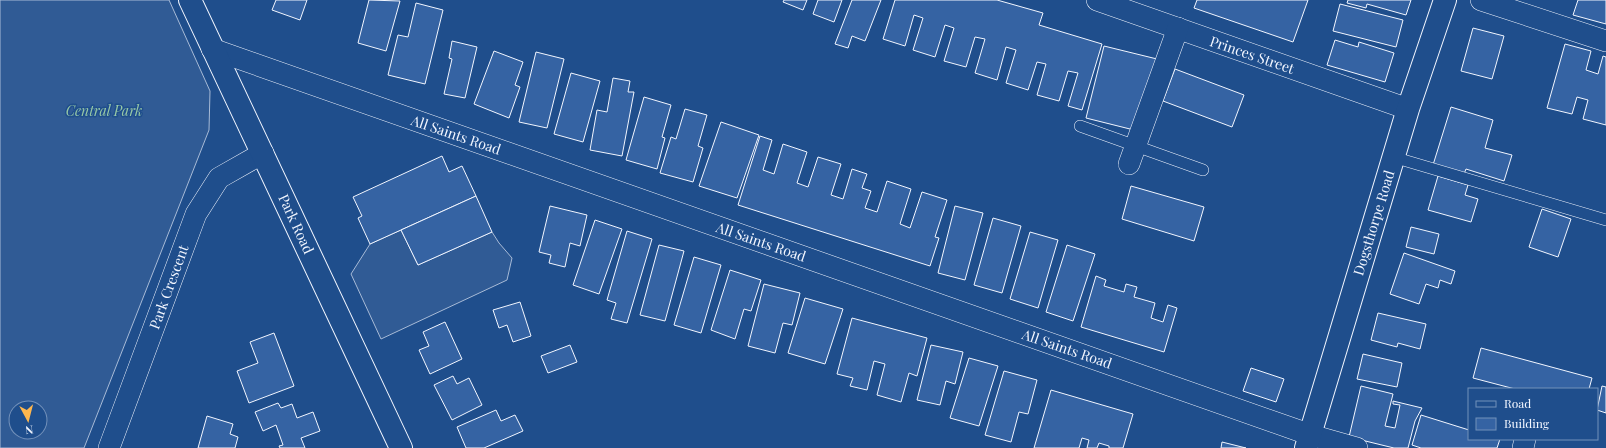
<svg xmlns="http://www.w3.org/2000/svg" width="1606" height="448" font-family="'Playfair Display',serif">
<rect width="100%" height="100%" fill="#1f4e8c"/>
<g fill="#305b95" stroke="#a8bbd7" fill-rule="evenodd">
<path d="M 0,0 L 169,0 L 210,91 L 209,130 L 84,448 L 0,448 ZM 16,408 L 40,408 L 40,432 L 16,432 Z"/>
<polygon points="401,230 418,265 492,232 499,243 512,258 507,280 381,339 351,274 370,244"/>
</g>
<g fill="#3563a3" stroke="#f2f6ff">
<polygon points="276,0 307,0 300,20 272,10"/>
<polygon points="369,0 400,1 386,51 358,43"/>
<polygon points="784,0 807,0 803,10 783,2"/>
<polygon points="818,0 842,0 834,22 813,14"/>
<polygon points="852,0 881,0 865,41 852,36 848,48 835,44"/>
<polygon points="895,0 997,0 1043,13 1039,25 1102,44 1082,110 1068,106 1078,73 1068,71 1059,101 1037,95 1046,64 1037,62 1028,90 1006,83 1016,50 1006,47 997,80 975,73 985,39 975,37 966,67 944,61 954,28 945,25 935,57 913,50 923,18 914,15 905,46 883,39"/>
<polygon points="1197,0 1308,0 1293,42 1194,8"/>
<polygon points="1348,0 1411,0 1406,15 1367,4 1366,8 1347,3"/>
<polygon points="1578,0 1606,0 1606,24 1573,15"/>
<polygon points="416,3 443,10 425,84 388,75 398,35 408,37"/>
<polygon points="1340,4 1403,20 1396,47 1333,31"/>
<polygon points="1473,28 1504,36 1492,79 1461,71"/>
<polygon points="1335,40 1358,47 1359,42 1394,53 1385,82 1327,65"/>
<polygon points="452,41 477,47 465,98 444,94 452,59 449,58"/>
<polygon points="1565,44 1591,51 1586,70 1598,74 1603,56 1606,57 1606,125 1583,119 1588,100 1577,97 1572,114 1547,108"/>
<polygon points="1104,46 1157,59 1138,131 1086,118"/>
<polygon points="494,51 523,62 515,85 520,87 509,118 474,104"/>
<polygon points="536,52 564,59 547,128 519,122"/>
<polygon points="1175,69 1244,95 1232,127 1163,101"/>
<polygon points="571,73 600,81 583,142 554,134"/>
<polygon points="613,78 630,81 628,92 634,92 622,156 590,150 597,110 607,112"/>
<polygon points="644,97 671,105 662,137 665,138 657,169 626,160"/>
<polygon points="1451,107 1493,120 1485,148 1512,155 1504,181 1466,169 1464,174 1433,165"/>
<polygon points="685,109 707,115 698,146 703,148 693,182 660,173 671,137 676,139"/>
<polygon points="721,122 759,135 737,198 699,186"/>
<polygon points="760,136 772,140 763,170 774,174 783,144 807,152 797,183 808,187 818,157 841,164 831,195 843,199 852,169 867,174 862,188 871,191 865,208 877,212 887,181 911,189 900,224 910,228 922,192 947,200 935,237 939,238 930,266 738,205"/>
<polygon points="442,156 449,172 462,166 476,196 370,244 358,218 362,216 353,197"/>
<polygon points="1438,176 1468,185 1465,195 1478,199 1471,222 1428,210"/>
<polygon points="1131,186 1204,207 1194,241 1122,219"/>
<polygon points="476,196 492,232 418,265 401,230"/>
<polygon points="550,206 587,215 580,246 570,243 565,267 549,263 551,255 539,252"/>
<polygon points="955,206 983,213 965,280 938,273"/>
<polygon points="1542,209 1571,219 1558,257 1529,247"/>
<polygon points="993,218 1021,226 1002,293 974,285"/>
<polygon points="595,220 622,229 599,294 573,285"/>
<polygon points="1411,227 1439,234 1434,254 1406,247"/>
<polygon points="627,231 652,239 627,323 611,319 616,303 607,300"/>
<polygon points="1030,232 1058,240 1038,308 1010,299"/>
<polygon points="659,245 684,251 665,321 640,315"/>
<polygon points="1067,245 1095,254 1073,321 1046,312"/>
<polygon points="1404,253 1455,271 1451,284 1440,280 1438,288 1426,284 1419,304 1390,294"/>
<polygon points="694,257 721,265 701,333 674,325"/>
<polygon points="730,270 761,280 751,311 744,309 735,339 711,330"/>
<polygon points="1096,276 1106,280 1104,286 1124,292 1126,284 1137,287 1134,297 1155,303 1151,318 1163,322 1168,305 1177,308 1164,352 1081,327"/>
<polygon points="764,284 800,293 792,325 783,323 775,353 748,346"/>
<polygon points="805,298 843,309 825,364 788,353"/>
<polygon points="520,302 531,336 513,342 507,325 499,328 493,310"/>
<polygon points="1378,313 1426,324 1420,349 1398,343 1397,347 1371,340"/>
<polygon points="852,318 927,338 917,376 909,373 901,402 877,395 885,364 874,361 867,390 850,386 853,378 837,374"/>
<polygon points="445,322 462,359 430,374 419,350 429,346 423,332"/>
<polygon points="274,333 294,386 249,403 237,371 258,363 250,342"/>
<polygon points="570,345 577,362 548,373 541,356"/>
<polygon points="931,345 963,352 955,384 946,381 940,405 917,400"/>
<polygon points="1481,348 1592,378 1589,389 1515,389 1473,378"/>
<polygon points="1363,354 1402,363 1397,387 1357,379"/>
<polygon points="969,358 998,366 979,426 950,418"/>
<polygon points="1251,368 1284,379 1276,402 1243,391"/>
<polygon points="1004,371 1037,380 1028,414 1019,412 1011,442 985,435"/>
<polygon points="453,376 457,384 469,378 482,405 452,420 434,385"/>
<polygon points="1361,386 1393,394 1385,426 1395,428 1400,405 1393,404 1393,401 1422,408 1415,421 1408,448 1394,448 1349,437"/>
<polygon points="1602,386 1606,387 1606,413 1597,410"/>
<polygon points="1051,390 1133,414 1123,448 1109,448 1109,446 1099,443 1097,448 1087,448 1089,440 1082,438 1079,448 1034,448"/>
<polygon points="278,403 281,408 292,404 297,418 313,412 320,431 301,438 305,448 280,448 279,446 283,445 276,425 263,431 255,412"/>
<polygon points="496,410 501,421 515,415 523,431 484,448 466,448 457,427"/>
<polygon points="1421,415 1469,430 1469,439 1500,439 1497,448 1421,448 1412,445"/>
<polygon points="207,416 233,424 230,434 238,437 235,448 198,448"/>
<polygon points="1222,442 1246,448 1221,448"/>
</g>
<g fill="none" stroke-linecap="round" stroke-linejoin="round">
<defs>
<g id="service">
<polyline points="1080,126 1203,170"/>
<polyline points="1393,157 1606,220"/>
</g>
<g id="minor">
<polyline points="1097,0 1408,109"/>
<polyline points="1481,0 1606,41"/>
<polyline points="212,49 1311,435 1357,448"/>
<polyline points="1129,164 1178,28"/>
<polyline points="109,448 196,214 219,178 263,153"/>
<polyline points="1523,448 1525,439"/>
</g>
<g id="tertiary">
<polyline points="190,0 401,448"/>
<polyline points="1306,448 1408,109 1445,0"/>
</g>
</defs>
<use href="#service" stroke="#f2f6ff" stroke-width="12"/>
<use href="#minor" stroke="#f2f6ff" stroke-width="22"/>
<use href="#tertiary" stroke="#f2f6ff" stroke-width="24"/>
<use href="#service" stroke="#1f4e8c" stroke-width="11"/>
<use href="#minor" stroke="#1f4e8c" stroke-width="21"/>
<use href="#tertiary" stroke="#1f4e8c" stroke-width="22"/>
</g>
<g text-anchor="middle" stroke-width="3" stroke-linejoin="round" paint-order="stroke">
<g font-size="14" fill="#f2f6ff" stroke="#1f4e8c">
<text transform="translate(1252 55) rotate(19)" y="5">Princes Street</text>
<text transform="translate(456 135) rotate(19)" y="5">All Saints Road</text>
<text transform="translate(1374 223) rotate(-73)" y="5">Dogsthorpe Road</text>
<text transform="translate(296 224) rotate(65)" y="5">Park Road</text>
<text transform="translate(761 242) rotate(19)" y="5">All Saints Road</text>
<text transform="translate(169 287) rotate(-70)" y="5">Park Crescent</text>
<text transform="translate(1067 349) rotate(19)" y="5">All Saints Road</text>
</g>
<g font-size="14" font-style="italic" fill="#97c8a6" stroke="#1f4e8c">
<text x="104" y="116">Central Park</text>
</g>
</g>
<rect x="1468" y="388" width="130" height="52" fill="#1f4e8c" stroke="#7391ba"/>
<rect x="1476" y="401" width="20" height="6" fill="#1f4e8c" stroke="#7391ba"/>
<text x="1504" y="408" font-size="12" fill="#f2f6ff">Road</text>
<rect x="1476" y="418" width="20" height="12" fill="#3563a3" stroke="#7391ba"/>
<text x="1504" y="428" font-size="12" fill="#f2f6ff">Building</text>
<g transform="translate(28 420) rotate(173)"><circle r="19" fill="#1f4e8c" stroke="#7391ba"/>
<path d="M0-3L7 15L0 10L-7 15Z" fill="#ffb74d"/>
<text y="-6" font-size="11" font-weight="bold" text-anchor="middle" fill="#f2f6ff">N</text>
</g>
</svg>
